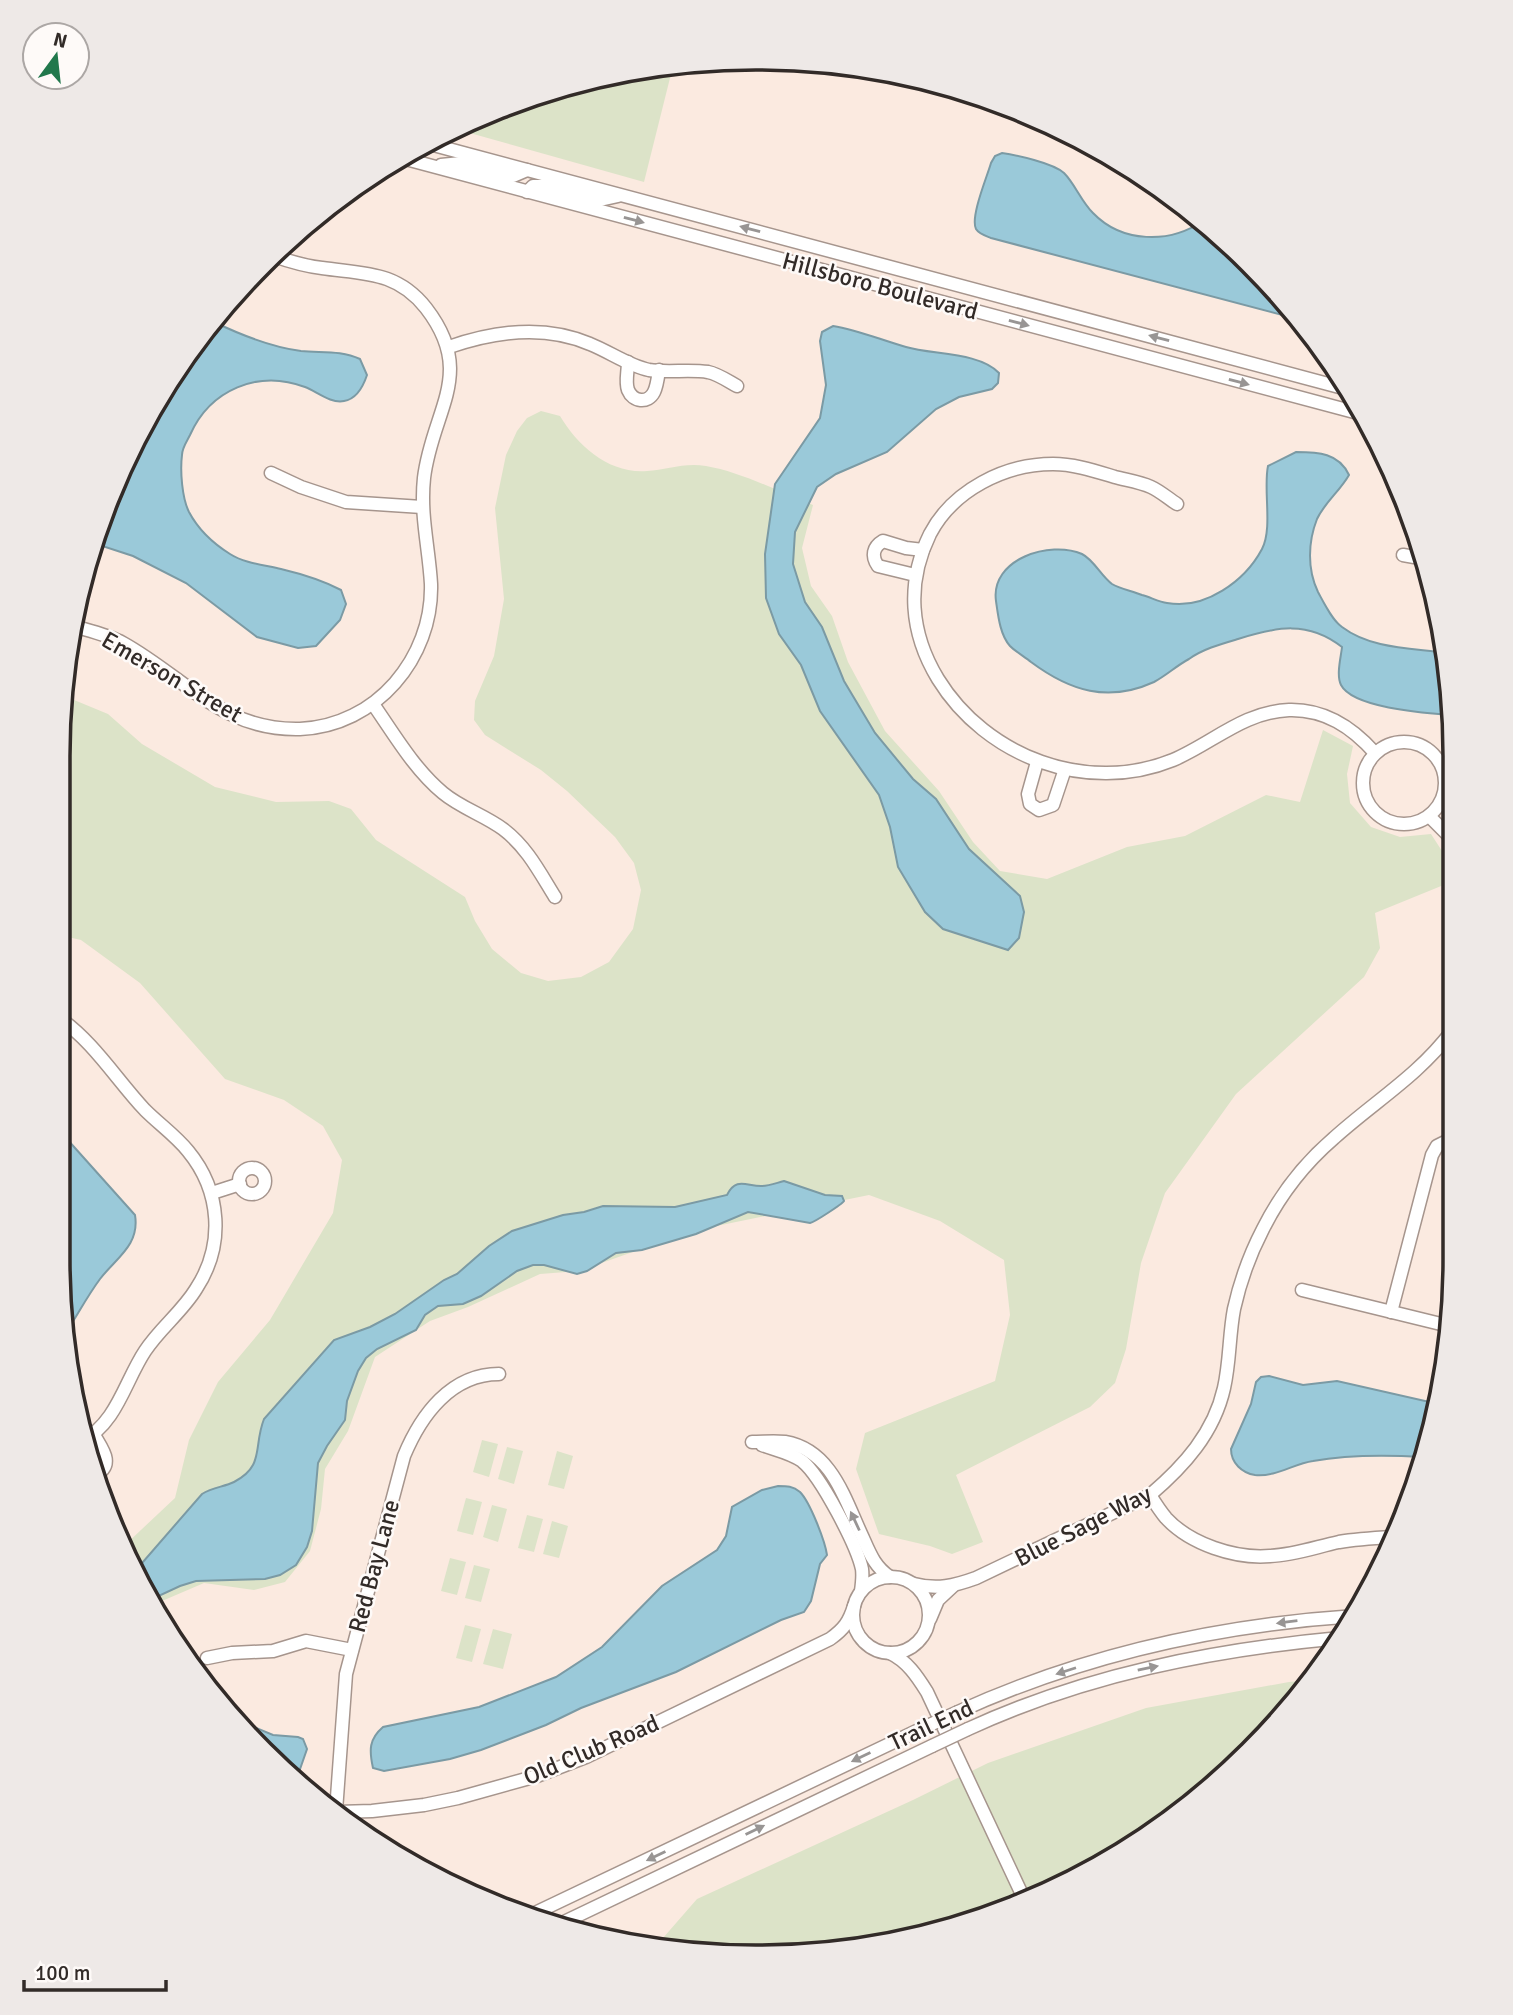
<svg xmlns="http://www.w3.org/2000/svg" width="1513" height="2015" font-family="Signika,sans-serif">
<rect width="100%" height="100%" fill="#fbeae0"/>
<g fill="#dce3c8">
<polygon points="673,66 644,182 452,128 576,81"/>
<path d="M 541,411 L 560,416 C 578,446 609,474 647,471 C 666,470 685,462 706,466 C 741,472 780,492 813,505 L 802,548 L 811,586 L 832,616 L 848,662 L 885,731 L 939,791 L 973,842 L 1000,871 L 1047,879 L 1127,847 L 1185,836 L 1266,795 L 1300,802 L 1323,730 L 1353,746 L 1347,774 L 1350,803 L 1371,827 L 1400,837 L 1431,834 L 1451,865 L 1451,882 L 1375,913 L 1380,948 L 1364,977 L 1236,1094 L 1165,1193 L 1141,1263 L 1126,1349 L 1115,1383 L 1090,1407 L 956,1475 L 983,1542 L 952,1554 L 930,1546 L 879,1534 L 856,1469 L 865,1433 L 995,1381 L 1010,1315 L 1004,1260 L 940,1221 L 869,1195 L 692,1231 L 579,1271 L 540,1274 L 468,1307 L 430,1321 L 375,1357 L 348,1431 L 325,1469 L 321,1509 L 310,1551 L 285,1582 L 254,1590 L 204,1583 L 155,1604 L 152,1609 L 125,1545 L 175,1498 L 189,1440 L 218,1382 L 270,1320 L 333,1213 L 342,1160 L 323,1126 L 284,1100 L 225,1079 L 140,983 L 81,940 L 59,935 L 59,711 L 62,695 L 108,714 L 142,744 L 215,787 L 276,802 L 329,801 L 351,809 L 376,840 L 465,897 L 475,921 L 492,949 L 521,973 L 548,981 L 581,977 L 609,962 L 633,929 L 641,890 L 634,863 L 615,837 L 567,791 L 541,770 L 485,735 L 474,720 L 475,701 L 494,656 L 504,599 L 495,508 L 506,455 L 517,431 L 527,418 Z"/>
<polygon points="482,1440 498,1444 489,1477 473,1472"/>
<polygon points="507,1447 523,1451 514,1484 498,1479"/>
<polygon points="557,1451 573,1456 564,1489 548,1485"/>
<polygon points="466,1498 482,1502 473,1535 457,1531"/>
<polygon points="492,1505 507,1509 498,1542 483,1537"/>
<polygon points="527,1515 543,1519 534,1552 518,1548"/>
<polygon points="552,1521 568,1526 559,1558 543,1554"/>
<polygon points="450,1558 466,1562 457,1595 441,1591"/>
<polygon points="474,1565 490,1569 481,1602 465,1598"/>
<polygon points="465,1625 481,1629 472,1662 456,1658"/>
<polygon points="493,1629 512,1634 503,1669 483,1664"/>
<polygon points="1310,1680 1282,1719 1182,1813 1024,1904 893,1944 803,1956 656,1946 697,1899 913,1800 988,1763 1146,1708 1289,1682"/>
</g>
<g fill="#9ac9d9" stroke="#7b9aa4" stroke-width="2">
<path d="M 1002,153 C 1016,155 1053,163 1064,173 C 1075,184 1081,201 1093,213 C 1122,243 1169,244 1203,221 L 1218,231 L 1301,320 L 991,238 C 986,236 979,234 976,229 C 970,217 987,177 991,163 L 995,156 Z"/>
<path d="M 214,322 C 241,335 271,347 301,351 C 322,353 341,350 360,359 L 367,375 C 363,387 357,399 344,401 C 331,404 316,391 305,387 C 258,369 210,390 190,435 C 187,441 182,448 182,455 C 180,471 182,498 189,512 C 198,529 214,544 230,554 C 244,563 264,565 281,569 C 302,574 322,580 341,590 L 346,604 L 340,620 L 316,646 L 298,648 L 257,637 L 186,583 L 133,556 L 96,544 L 94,540 L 111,489 L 175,369 Z"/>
<path d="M 833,326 C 858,330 881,340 906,347 C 933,355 979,352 999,373 L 998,383 L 992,389 L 959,397 L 936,409 L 887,452 L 836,474 L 817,487 L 795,532 L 793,564 L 805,602 L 822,627 L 844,681 L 875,733 L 913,779 L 936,799 L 969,849 L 1020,896 L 1024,912 L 1019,938 L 1008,950 L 943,929 L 925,912 L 898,867 L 890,827 L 879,795 L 820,711 L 801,665 L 779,634 L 766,598 L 765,554 L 775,484 L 820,418 L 826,385 L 820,341 L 822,332 Z"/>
<path d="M 1296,452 C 1318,452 1339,453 1349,475 C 1340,491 1325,502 1317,519 C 1308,542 1307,569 1318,592 C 1324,603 1332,620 1342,627 C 1371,649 1412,648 1446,653 L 1449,665 L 1450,715 C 1425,713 1353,708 1341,685 C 1336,675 1341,657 1342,647 C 1308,620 1276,627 1238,639 C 1221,644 1203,649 1189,659 C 1176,666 1167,675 1154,682 C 1108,703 1070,691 1031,662 C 1025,657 1016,652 1010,646 C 1000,635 998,615 996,601 C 990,559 1050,540 1082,554 C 1094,560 1101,576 1112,584 C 1120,589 1133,591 1142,595 C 1150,597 1159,602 1167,603 C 1205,610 1245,581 1262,549 C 1273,528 1263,489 1268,466 Z"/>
<path d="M 58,1129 L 135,1215 C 140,1245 116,1258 100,1279 C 88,1295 78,1314 67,1331 L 58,1258 Z"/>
<path d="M 784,1181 L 825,1195 L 842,1196 L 844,1201 C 842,1204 815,1222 810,1223 L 748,1212 L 696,1234 L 642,1250 L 616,1253 L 587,1271 L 577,1274 L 544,1265 L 533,1265 L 517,1271 L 481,1296 L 463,1304 L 438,1306 L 425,1315 L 416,1330 L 377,1349 L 366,1358 L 358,1371 L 347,1401 L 345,1420 L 327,1446 L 318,1463 L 312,1531 L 307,1547 L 296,1565 L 280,1575 L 265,1579 L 196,1581 L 180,1586 L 148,1601 L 136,1570 L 202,1494 C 213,1487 224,1487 234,1482 C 265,1466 253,1447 264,1419 L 334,1340 L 370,1327 L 395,1314 L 444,1280 L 457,1274 L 489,1246 L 512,1231 L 563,1215 L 584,1212 L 603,1206 L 675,1207 L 727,1195 C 736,1177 746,1186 761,1186 C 769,1186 776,1183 784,1181 Z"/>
<path d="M 1269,1376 L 1303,1385 L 1337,1381 L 1434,1403 L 1423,1457 C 1390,1455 1346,1455 1313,1461 C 1293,1464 1276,1477 1255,1475 C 1242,1473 1231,1463 1231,1449 L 1251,1404 L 1256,1382 L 1261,1377 Z"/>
<path d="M 778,1486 C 787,1486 793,1486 800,1492 C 810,1502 825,1541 827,1555 L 820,1564 L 811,1601 L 804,1612 L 781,1620 L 676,1672 L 581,1708 L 546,1725 L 481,1750 L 450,1759 L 384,1771 L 373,1768 C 369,1750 369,1739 383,1727 L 479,1707 L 556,1677 L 602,1647 L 662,1586 L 717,1550 L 726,1536 L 732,1507 L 762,1490 Z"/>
<polygon points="235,1719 273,1735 298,1737 303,1739 307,1749 299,1772 278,1765"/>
</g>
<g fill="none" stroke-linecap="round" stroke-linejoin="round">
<defs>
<g id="minor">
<polyline points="426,143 1343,388"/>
<polyline points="402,158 1358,413"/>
<polyline points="441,165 461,163 513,176 527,170"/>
<polyline points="527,192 533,186 548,186 600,200 618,196"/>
<path d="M 449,347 C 495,331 544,324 590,344 C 610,352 629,366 649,370 C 668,373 689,369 708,372 C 718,374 728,381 737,386"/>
<path d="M 628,362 C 628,371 625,382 628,390 C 633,402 648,404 654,392 C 657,386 658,377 659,370"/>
<polyline points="271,473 301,487 346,502 422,507"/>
<path d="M 1177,504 C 1169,499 1160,491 1151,487 C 1140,482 1126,480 1115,477 C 1095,471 1074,464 1053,464 C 1005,464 953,490 930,534 C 906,583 910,633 938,679 C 986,757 1087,795 1173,760 C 1213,743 1243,712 1289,710 C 1325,709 1352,727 1375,753"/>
<polyline points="1403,555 1420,558"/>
<path d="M 915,575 L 878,566 C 871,556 873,547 883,541 L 906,548 L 923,550"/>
<path d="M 73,626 C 90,631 108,635 123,643 C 186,678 222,731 300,729 C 376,726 433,658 431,584 C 429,548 420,515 424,478 C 432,410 477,374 426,308 C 397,271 364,274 322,268 C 304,266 288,261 271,255"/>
<path d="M 373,704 C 394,734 414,769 443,793 C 461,808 484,815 503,829 C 527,847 540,873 555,897"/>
<circle cx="1404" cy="783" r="41"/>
<polyline points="1037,762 1028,794 1030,804 1039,810 1053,805 1065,769"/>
<polyline points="1429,816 1450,837"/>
<path d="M 58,1017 C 94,1042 116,1079 145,1110 C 159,1124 176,1136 188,1151 C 221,1191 225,1245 196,1289 C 182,1312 160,1328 145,1351 C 125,1381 117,1423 82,1441"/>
<circle cx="252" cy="1181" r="13"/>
<polyline points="212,1193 240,1184"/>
<polyline points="1302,1290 1449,1326"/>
<polyline points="1391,1312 1432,1155 1437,1146 1453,1138"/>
<path d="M 94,1435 C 102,1449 115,1464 96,1475"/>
<path d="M 752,1442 C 763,1442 774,1441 785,1442 C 832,1450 845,1500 863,1538 C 870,1554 875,1567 890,1577"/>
<path d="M 762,1445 C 776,1450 791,1453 802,1461 C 821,1476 857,1546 862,1569 C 863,1576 862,1584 861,1591"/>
<path d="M 1150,1495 C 1155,1503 1160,1511 1166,1518 C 1190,1544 1235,1559 1270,1556 C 1294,1555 1316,1547 1339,1542 C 1357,1539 1376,1538 1394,1537"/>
<circle cx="891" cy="1615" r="38"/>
<path d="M 914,1584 C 937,1590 954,1586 976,1578 L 1150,1495 C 1184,1466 1214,1433 1224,1388 C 1230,1362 1229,1335 1234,1309 C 1240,1282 1250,1254 1263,1229 C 1280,1195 1305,1163 1334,1138 C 1375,1101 1418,1076 1452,1031"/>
<polyline points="930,1619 938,1600 953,1586"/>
<path d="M 890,1653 C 907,1661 917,1676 927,1692 L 1026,1903"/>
<polyline points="207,1658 232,1653 273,1651 306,1641 352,1650"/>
<path d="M 958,1712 C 1083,1655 1219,1625 1355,1616"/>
<path d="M 968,1729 C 1085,1675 1211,1650 1340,1638"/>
<path d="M 336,1811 L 346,1674 L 404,1456 C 421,1415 451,1374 499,1374"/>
<path d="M 338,1812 L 372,1811 L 424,1805 L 458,1798 L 537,1776 L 586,1757 L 830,1639 C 844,1629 849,1622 854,1606"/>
<polyline points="533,1914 923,1728"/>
<polyline points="560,1924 932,1746"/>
</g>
</defs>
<use href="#minor" stroke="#a6958d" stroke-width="15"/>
<use href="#minor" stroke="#fff" stroke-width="12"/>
<defs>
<g id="minor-bridge">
<polyline points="923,1728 958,1712"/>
<polyline points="932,1746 968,1729"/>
</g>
</defs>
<use href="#minor-bridge" stroke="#a6958d" stroke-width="15" stroke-linecap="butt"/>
<use href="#minor-bridge" stroke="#fff" stroke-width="12"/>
</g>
<defs><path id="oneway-solid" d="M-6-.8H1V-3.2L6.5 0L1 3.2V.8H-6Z" transform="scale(1.75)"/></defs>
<g fill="#989594">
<use href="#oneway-solid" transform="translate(634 220) rotate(15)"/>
<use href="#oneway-solid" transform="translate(750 229) rotate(-165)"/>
<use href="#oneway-solid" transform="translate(1019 323) rotate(15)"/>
<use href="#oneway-solid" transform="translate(1159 338) rotate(-165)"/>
<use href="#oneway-solid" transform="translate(1239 382) rotate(15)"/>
<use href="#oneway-solid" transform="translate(855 1521) rotate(-115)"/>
<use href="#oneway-solid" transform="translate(1287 1622) rotate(173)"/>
<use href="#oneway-solid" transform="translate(1148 1668) rotate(-12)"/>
<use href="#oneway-solid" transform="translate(1066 1671) rotate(162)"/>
<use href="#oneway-solid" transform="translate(861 1757) rotate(154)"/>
<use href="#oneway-solid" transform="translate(755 1830) rotate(-26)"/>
<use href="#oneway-solid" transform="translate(656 1856) rotate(154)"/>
</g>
<g text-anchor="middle" stroke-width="5" stroke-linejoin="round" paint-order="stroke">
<g font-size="24" fill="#322b28" stroke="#fefaf8">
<text transform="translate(880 286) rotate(15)" y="8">Hillsboro Boulevard</text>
<text transform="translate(172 677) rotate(30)" y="8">Emerson Street</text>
<text transform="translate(1083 1526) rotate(-27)" y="8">Blue Sage Way</text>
<text transform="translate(374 1566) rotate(-75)" y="8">Red Bay Lane</text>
<text transform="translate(931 1725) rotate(-25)" y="8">Trail End</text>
<text transform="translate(591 1750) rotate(-23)" y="8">Old Club Road</text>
</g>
</g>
<path d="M0 0H1513V2015H0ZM756 70H757A686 686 0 0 1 1443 756V1259A686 686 0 0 1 757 1945H756A686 686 0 0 1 70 1259V756A686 686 0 0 1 756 70Z" fill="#eee9e7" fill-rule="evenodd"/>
<path fill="none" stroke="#322b28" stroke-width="3.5" d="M756 70H757A686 686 0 0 1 1443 756V1259A686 686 0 0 1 757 1945H756A686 686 0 0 1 70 1259V756A686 686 0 0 1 756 70Z"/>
<g transform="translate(56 56) rotate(15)"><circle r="33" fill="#fefaf8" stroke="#aca7a5" stroke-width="2"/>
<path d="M0-5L12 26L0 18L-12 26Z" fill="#21784c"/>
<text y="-10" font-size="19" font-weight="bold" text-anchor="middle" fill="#322b28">N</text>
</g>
<path d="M24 1980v10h142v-10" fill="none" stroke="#322b28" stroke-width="3.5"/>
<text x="35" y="1980" font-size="21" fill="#322b28" stroke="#fefaf8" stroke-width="5" paint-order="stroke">100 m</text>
</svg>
